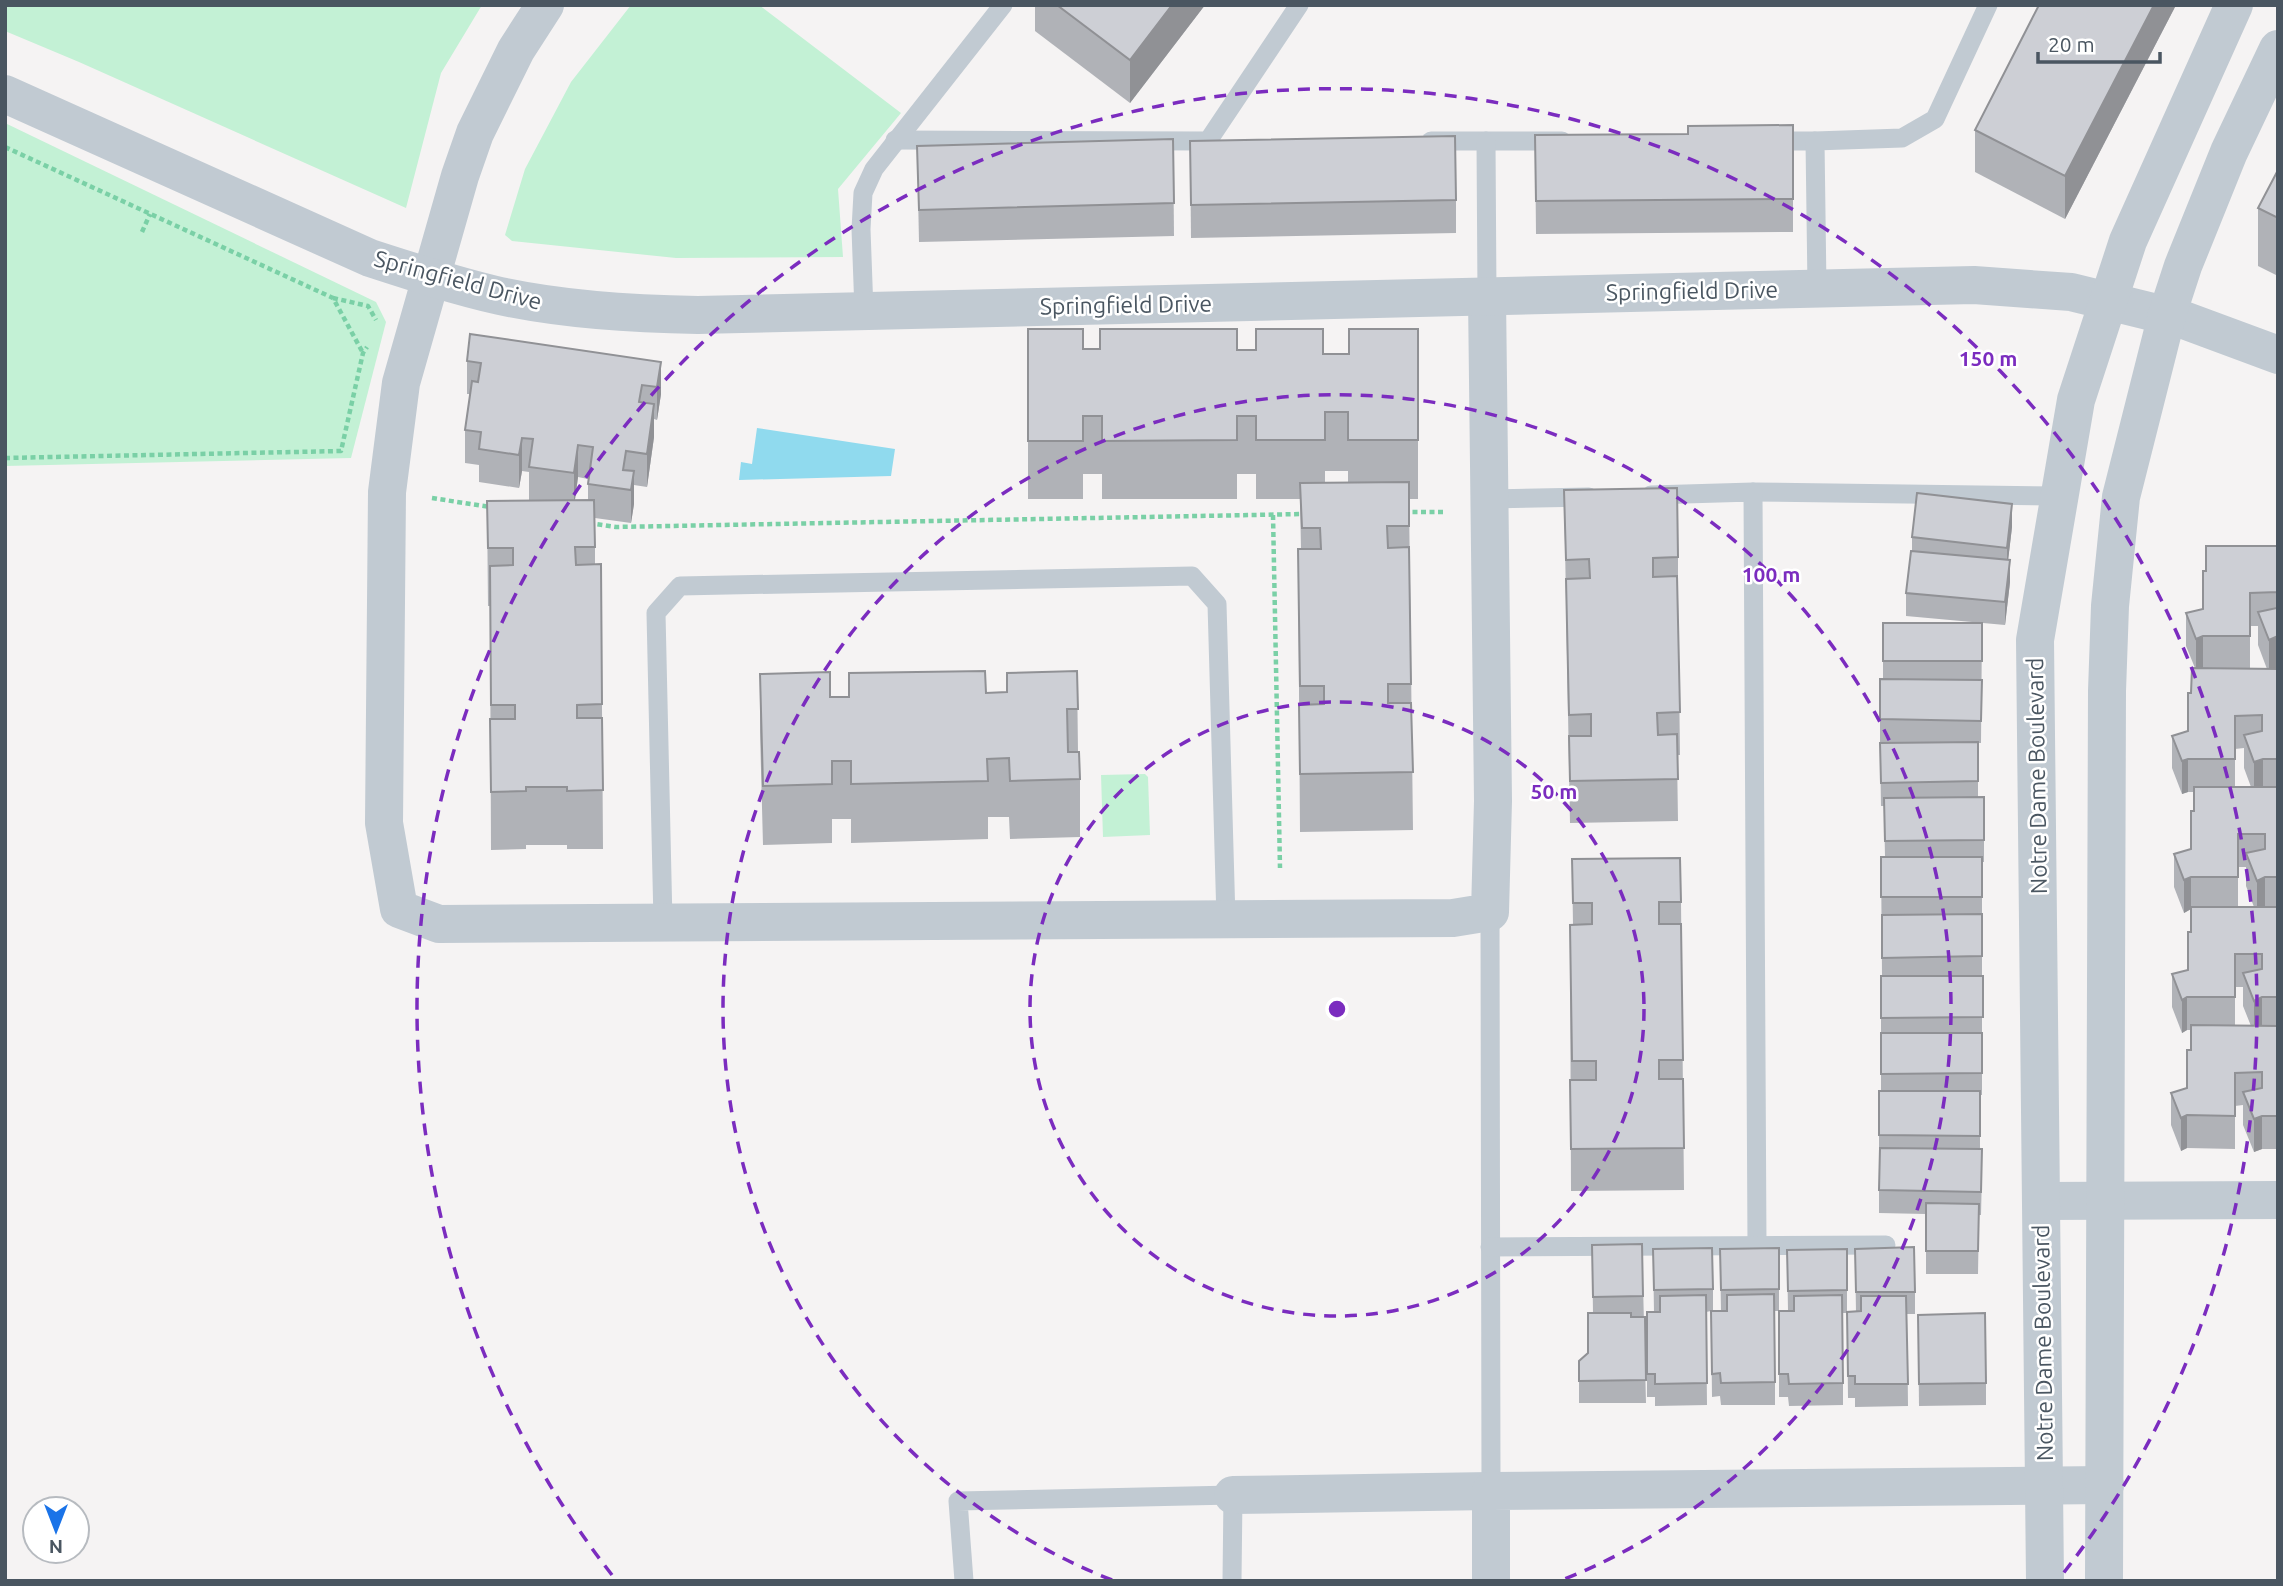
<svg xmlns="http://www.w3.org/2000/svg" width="2283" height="1586" font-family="Ubuntu,sans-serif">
<rect width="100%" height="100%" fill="#f5f3f3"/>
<g fill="#c3f1d5">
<polygon points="5,5 482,5 441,73 406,208 79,62 5,31"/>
<polygon points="631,5 759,5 901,113 838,189 843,257 676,258 512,241 505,235 525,169 571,82"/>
<polygon points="5,123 376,302 386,322 351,458 5,466"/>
<polygon points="1145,774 1148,777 1150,835 1103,837 1101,775"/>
</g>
<polygon fill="#90daee" points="757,428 895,449 891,476 739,480 741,462 752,464"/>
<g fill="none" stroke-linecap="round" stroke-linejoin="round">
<g stroke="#7ad0a6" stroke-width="4.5" stroke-dasharray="5 3.5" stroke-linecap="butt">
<polyline points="5,147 333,298 363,353"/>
<polyline points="142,232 150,214"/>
<polyline points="333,298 368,306 376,320"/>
<polyline points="5,458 341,451 363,353 367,347"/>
<polyline points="432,498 490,507"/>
<polyline points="1404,512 1443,512"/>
<polyline points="1273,515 1280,868"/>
<polyline points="589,523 616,527 1304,514"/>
</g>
<g stroke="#c1cad2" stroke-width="19">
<polyline points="895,140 1208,141 1299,5"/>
<polyline points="1431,141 1562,141"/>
<polyline points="1486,141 1487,296"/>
<polyline points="1767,141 1815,141"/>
<polyline points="1817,288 1815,141 1902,138 1935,119 1988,5"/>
<polyline points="864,311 861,229 863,193 874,169 1003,5"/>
<polyline points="1753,492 2060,496"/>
<polyline points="1651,495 1753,492 1757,1246"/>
<polyline points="1489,499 1589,497"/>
<polyline points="1490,912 1491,1491"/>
<polyline points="663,922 656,613 680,586 1192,576 1217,604 1226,919"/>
<polyline points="1490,1247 1886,1245"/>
<polyline points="964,1581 958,1501 1233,1495 1232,1581"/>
</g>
<g stroke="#c1cad2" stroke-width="38">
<polyline points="545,5 516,50 475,133 460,176 401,383 387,492 384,823 399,909 439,924 1453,918 1490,912 1493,801 1487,296"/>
<path d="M 5,94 L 370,258 C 413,272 456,286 500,296 C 565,310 631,314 698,315 L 1974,285 L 2071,292 L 2181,319 L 2278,355"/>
<polyline points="2041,1201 2278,1200"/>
<polyline points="1233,1495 1491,1491"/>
<polyline points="1491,1581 1491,1491 2105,1485"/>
</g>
<g stroke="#c1cad2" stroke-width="38">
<polyline points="2045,1581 2035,640 2076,400 2128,241 2234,5"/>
<polyline points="2104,1581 2107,691 2110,606 2121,497 2167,315 2183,266 2229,152 2278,49"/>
</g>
</g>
<g fill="#b0b2b7" fill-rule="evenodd">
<polygon points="1035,5 1205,5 1130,103 1035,31"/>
<polygon points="2176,5 2065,219 1975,172 1975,130"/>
<polygon points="1793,125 1793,232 1536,234 1535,135 1688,134"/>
<polygon points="1173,139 1174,236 919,242 917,146"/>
<polygon points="1190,141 1456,200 1456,233 1191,238"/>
<polygon points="2278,170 2278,276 2258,266 2258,208"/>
<path d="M 1028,329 L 1083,349 L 1237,350 L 1323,354 L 1349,354 L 1418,329 L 1418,499 L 1409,499 L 1413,830 L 1300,832 L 1298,549 L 1301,549 L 1300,499 L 1256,499 L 1256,474 L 1237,474 L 1237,499 L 1102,499 L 1102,474 L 1083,474 L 1083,499 L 1028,499 ZM 1325,471 L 1348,471 L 1348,483 L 1325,483 Z"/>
<path d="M 467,361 L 661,362 L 661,394 L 657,420 L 654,419 L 654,437 L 647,487 L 634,485 L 634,504 L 631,523 L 595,518 L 595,564 L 601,564 L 603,849 L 567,849 L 567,845 L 526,845 L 526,849 L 491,850 L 490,606 L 488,606 L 487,501 L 529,500 L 529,472 L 522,471 L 519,488 L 479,482 L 479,465 L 465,463 L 465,430 L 470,394 L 467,394 ZM 578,477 L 588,479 L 588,500 L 575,500 Z"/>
<polygon points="1564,490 1678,557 1678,599 1680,755 1677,755 1678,821 1570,823"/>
<polygon points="2012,527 2008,560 2010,582 2005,625 1906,616 1906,593 1912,551 1912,537"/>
<path d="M 2278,546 L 2278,1149 L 2262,1149 L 2254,1152 L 2243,1125 L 2243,1105 L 2235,1106 L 2235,1149 L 2187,1148 L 2181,1151 L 2171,1125 L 2171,1093 L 2187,1088 L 2191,1050 L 2191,1030 L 2187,1030 L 2182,1033 L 2172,1007 L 2172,974 L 2188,970 L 2191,932 L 2191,909 L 2184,913 L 2174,887 L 2174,854 L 2191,849 L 2194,811 L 2194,792 L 2188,792 L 2182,794 L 2172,768 L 2172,736 L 2188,731 L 2191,693 L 2195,668 L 2186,646 L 2186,613 L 2203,609 L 2206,571 ZM 2250,626 L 2258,626 L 2258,645 L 2267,669 L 2250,668 ZM 2244,748 L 2244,768 L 2251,787 L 2235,787 L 2235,749 ZM 2238,867 L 2246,867 L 2246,886 L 2254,907 L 2238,907 ZM 2235,987 L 2243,987 L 2243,1006 L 2251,1026 L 2235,1025 Z"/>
<polygon points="1883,623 1982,623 1981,743 1978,743 1978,797 1984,797 1984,862 1982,862 1982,1095 1980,1095 1980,1149 1982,1172 1981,1215 1979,1215 1978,1274 1926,1274 1926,1214 1879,1213 1879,1091 1881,1091 1881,976 1882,976 1881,857 1885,857 1884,806 1881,806 1880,743 1932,743 1880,742 1880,679 1883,679"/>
<polygon points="1077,671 1078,752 1080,779 1080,837 1010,839 1009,817 988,817 988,839 851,843 851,819 832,819 832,843 763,845 760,732 760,674 830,697 849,697 849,673 986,693 1007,692"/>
<polygon points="1572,859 1681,902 1684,1190 1571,1191 1570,925 1573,925"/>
<polygon points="1642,1244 1646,1403 1579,1403 1579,1361 1588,1353 1593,1313 1592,1245"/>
<polygon points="1779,1248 1779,1311 1775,1311 1775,1405 1721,1405 1720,1396 1712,1397 1711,1311 1706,1312 1707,1405 1655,1406 1655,1397 1647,1397 1647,1312 1654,1312 1653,1249 1713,1289 1713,1311 1721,1311 1720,1249"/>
<polygon points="1847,1249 1847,1313 1843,1313 1843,1405 1789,1406 1788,1397 1779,1397 1779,1311 1788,1311 1787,1250"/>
<polygon points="1855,1249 1915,1292 1915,1314 1907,1314 1908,1406 1855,1407 1855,1398 1848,1398 1847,1312 1856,1312"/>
<polygon points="1918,1315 1986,1383 1986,1405 1919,1406"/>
</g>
<g fill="#909195">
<polygon points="1172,5 1205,5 1130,103 1130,60"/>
<polygon points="2154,5 2176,5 2065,219 2065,176"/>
<polygon points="661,362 661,394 657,420 657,387"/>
<polygon points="654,404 654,437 647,487 647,454"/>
<polygon points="522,438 522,471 519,488 519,455"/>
<polygon points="578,445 578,477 574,506 574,473"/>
<polygon points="634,471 634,504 631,523 631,490"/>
<polygon points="2012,504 2012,527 2007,570 2007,548"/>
<polygon points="2010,560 2010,582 2005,625 2005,602"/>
<polygon points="2203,636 2203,669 2196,672 2196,639"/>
<polygon points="2277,636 2277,669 2269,672 2269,640"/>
<polygon points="2188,759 2188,792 2182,794 2182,761"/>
<polygon points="2263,759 2263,792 2254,795 2254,762"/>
<polygon points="2191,877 2191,909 2184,913 2184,880"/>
<polygon points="2265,877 2265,910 2257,914 2257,881"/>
<polygon points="2187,997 2187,1030 2182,1033 2182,1000"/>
<polygon points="2262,997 2262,1030 2254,1033 2254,1001"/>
<polygon points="2187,1115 2187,1148 2181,1151 2181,1118"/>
<polygon points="2262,1116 2262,1149 2254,1152 2254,1119"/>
</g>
<g fill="#cdcfd5" stroke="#909195" stroke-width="2">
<polygon points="1057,5 1172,5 1130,60"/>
<polygon points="2039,5 2154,5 2065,176 1975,130"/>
<polygon points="1793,125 1793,199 1536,201 1535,135 1688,134 1688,126"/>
<polygon points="1455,136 1456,200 1191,205 1190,141"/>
<polygon points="1173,139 1174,203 919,210 917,146"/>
<polygon points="2278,170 2278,218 2258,208"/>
<polygon points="1028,329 1083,329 1083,349 1100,349 1100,329 1237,329 1237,350 1256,350 1256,329 1323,329 1323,354 1349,354 1349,329 1418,329 1418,440 1348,440 1348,412 1325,412 1325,440 1256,440 1256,416 1237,416 1237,440 1102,441 1102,416 1083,416 1083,441 1028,441"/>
<polygon points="470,334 661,362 657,387 642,385 639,402 654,404 647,454 626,451 623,470 634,471 631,490 588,484 593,447 578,445 574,473 529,467 533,439 522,438 519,455 479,449 481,432 465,430 472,381 478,382 481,363 467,361"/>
<polygon points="1409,482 1409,526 1387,526 1388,548 1409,547 1411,684 1388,684 1388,703 1411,703 1413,772 1300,774 1299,705 1324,704 1324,686 1300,686 1298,549 1321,549 1320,528 1302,528 1300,483"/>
<polygon points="1677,488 1678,557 1653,558 1653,577 1677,576 1680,712 1657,713 1658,735 1677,734 1678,779 1570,781 1569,736 1591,736 1591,714 1569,715 1566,579 1590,578 1589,559 1566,560 1564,490"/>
<polygon points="1917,493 2012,504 2007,548 1912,537"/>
<polygon points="594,500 595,547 575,547 576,565 601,564 602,704 577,705 577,718 602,718 603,790 567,791 567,787 526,787 526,791 491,792 490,719 515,719 515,705 491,705 490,566 513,565 513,548 488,548 487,501"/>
<polygon points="2206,546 2278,546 2278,636 2269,640 2258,612 2277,608 2277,592 2250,593 2250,636 2203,636 2196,639 2186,613 2203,609 2203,571 2206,571"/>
<polygon points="1911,551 2010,560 2005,602 1906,593"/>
<rect x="1883" y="623" width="99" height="38"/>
<polygon points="2192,668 2278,669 2278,759 2263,759 2254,762 2244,735 2262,731 2262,715 2235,716 2235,759 2188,759 2182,761 2172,736 2188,731 2188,693 2191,693"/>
<polygon points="985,671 986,693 1007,692 1007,673 1077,671 1078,709 1067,709 1068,752 1079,752 1080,779 1010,781 1009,758 987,759 988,781 851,784 851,761 832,761 832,784 763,786 760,674 830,672 830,697 849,697 849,673"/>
<polygon points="1880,679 1982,680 1981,721 1880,719"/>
<polygon points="1978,742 1978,781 1881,783 1880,743"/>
<polygon points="2194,787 2278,787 2278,877 2265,877 2257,881 2246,853 2265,849 2265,834 2238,834 2238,877 2191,877 2184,880 2174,854 2191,849 2191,811 2194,811"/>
<polygon points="1984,797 1984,840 1885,841 1884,798"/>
<rect x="1881" y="857" width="101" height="40"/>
<polygon points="1680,858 1681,902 1659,902 1659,924 1681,924 1683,1060 1659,1060 1659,1079 1683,1079 1684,1148 1571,1149 1570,1080 1596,1080 1596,1061 1572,1061 1570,925 1592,924 1592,903 1573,903 1572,859"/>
<polygon points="2191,907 2278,907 2278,997 2262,997 2254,1001 2243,973 2262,969 2262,954 2235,954 2235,997 2187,997 2182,1000 2172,974 2188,970 2188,932 2191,932"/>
<polygon points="1982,914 1982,956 1882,958 1882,915"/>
<polygon points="1881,976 1983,976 1983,1017 1881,1018"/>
<polygon points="2191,1025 2278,1026 2278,1116 2262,1116 2254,1119 2243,1092 2262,1088 2262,1072 2235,1073 2235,1116 2187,1115 2181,1118 2171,1093 2187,1088 2187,1050 2191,1050"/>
<polygon points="1881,1033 1982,1033 1982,1073 1881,1074"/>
<polygon points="1879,1091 1980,1091 1980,1136 1879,1135"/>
<polygon points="1880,1148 1982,1149 1981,1192 1879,1190"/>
<polygon points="1926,1203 1979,1204 1978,1251 1926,1251"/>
<polygon points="1642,1244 1643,1296 1593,1297 1592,1245"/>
<polygon points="1914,1247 1915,1292 1856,1292 1855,1249"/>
<polygon points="1712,1248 1713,1289 1654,1290 1653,1249"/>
<polygon points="1779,1248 1779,1289 1721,1290 1720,1249"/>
<polygon points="1847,1249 1847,1290 1788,1291 1787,1250"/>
<polygon points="1774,1294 1775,1382 1721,1383 1720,1373 1712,1374 1711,1311 1727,1311 1727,1295"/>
<polygon points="1706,1295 1707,1383 1655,1384 1655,1374 1647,1374 1647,1312 1660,1312 1660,1296"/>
<polygon points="1842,1295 1843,1383 1789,1384 1788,1374 1779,1374 1779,1311 1794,1311 1794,1296"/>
<polygon points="1861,1296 1906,1296 1908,1384 1855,1384 1855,1376 1848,1376 1847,1312 1861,1311"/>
<polygon points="1588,1313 1631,1313 1631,1317 1645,1317 1646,1380 1579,1381 1579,1361 1588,1353"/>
<polygon points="1985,1313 1986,1383 1919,1384 1918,1315"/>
</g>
<g fill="none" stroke="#7b2cbf" stroke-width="3.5" stroke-dasharray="12 9">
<circle cx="1337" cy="1009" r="307"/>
<path d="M1112 1580A614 614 0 1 1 1562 1580"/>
<path d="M612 1575A920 920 0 1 1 2062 1575"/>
</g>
<g text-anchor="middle" stroke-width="5" stroke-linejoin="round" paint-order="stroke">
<g font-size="23" fill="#4a5661" stroke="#fff">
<text transform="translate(458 280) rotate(15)" y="8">Springfield Drive</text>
<text transform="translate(1692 291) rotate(-1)" y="8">Springfield Drive</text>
<text transform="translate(1126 305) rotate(-1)" y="8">Springfield Drive</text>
<text transform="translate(2037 776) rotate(-91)" y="8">Notre Dame Boulevard</text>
<text transform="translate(2043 1343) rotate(-91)" y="8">Notre Dame Boulevard</text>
</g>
</g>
<circle cx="1337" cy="1009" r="10" fill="#7b2cbf" stroke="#fff" stroke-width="3.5"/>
<g font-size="21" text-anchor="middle" font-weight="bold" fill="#7b2cbf" stroke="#fff" stroke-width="5" stroke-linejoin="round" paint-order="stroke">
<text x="1988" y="366">150 m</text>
<text x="1771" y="582">100 m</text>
<text x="1554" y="799">50 m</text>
</g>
<rect width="2283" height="1586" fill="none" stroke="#4a5661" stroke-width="14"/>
<g transform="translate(56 1530) rotate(180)"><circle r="33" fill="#ffffff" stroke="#b7bbc0" stroke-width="2"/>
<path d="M0-5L12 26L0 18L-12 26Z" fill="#1a73e8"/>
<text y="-10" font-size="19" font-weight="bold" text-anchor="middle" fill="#4a5661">N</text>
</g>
<path d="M2038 52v10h122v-10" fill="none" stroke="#4a5661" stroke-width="3.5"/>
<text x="2048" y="52" font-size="21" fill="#4a5661" stroke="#ffffff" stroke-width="5" paint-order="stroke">20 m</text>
</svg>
